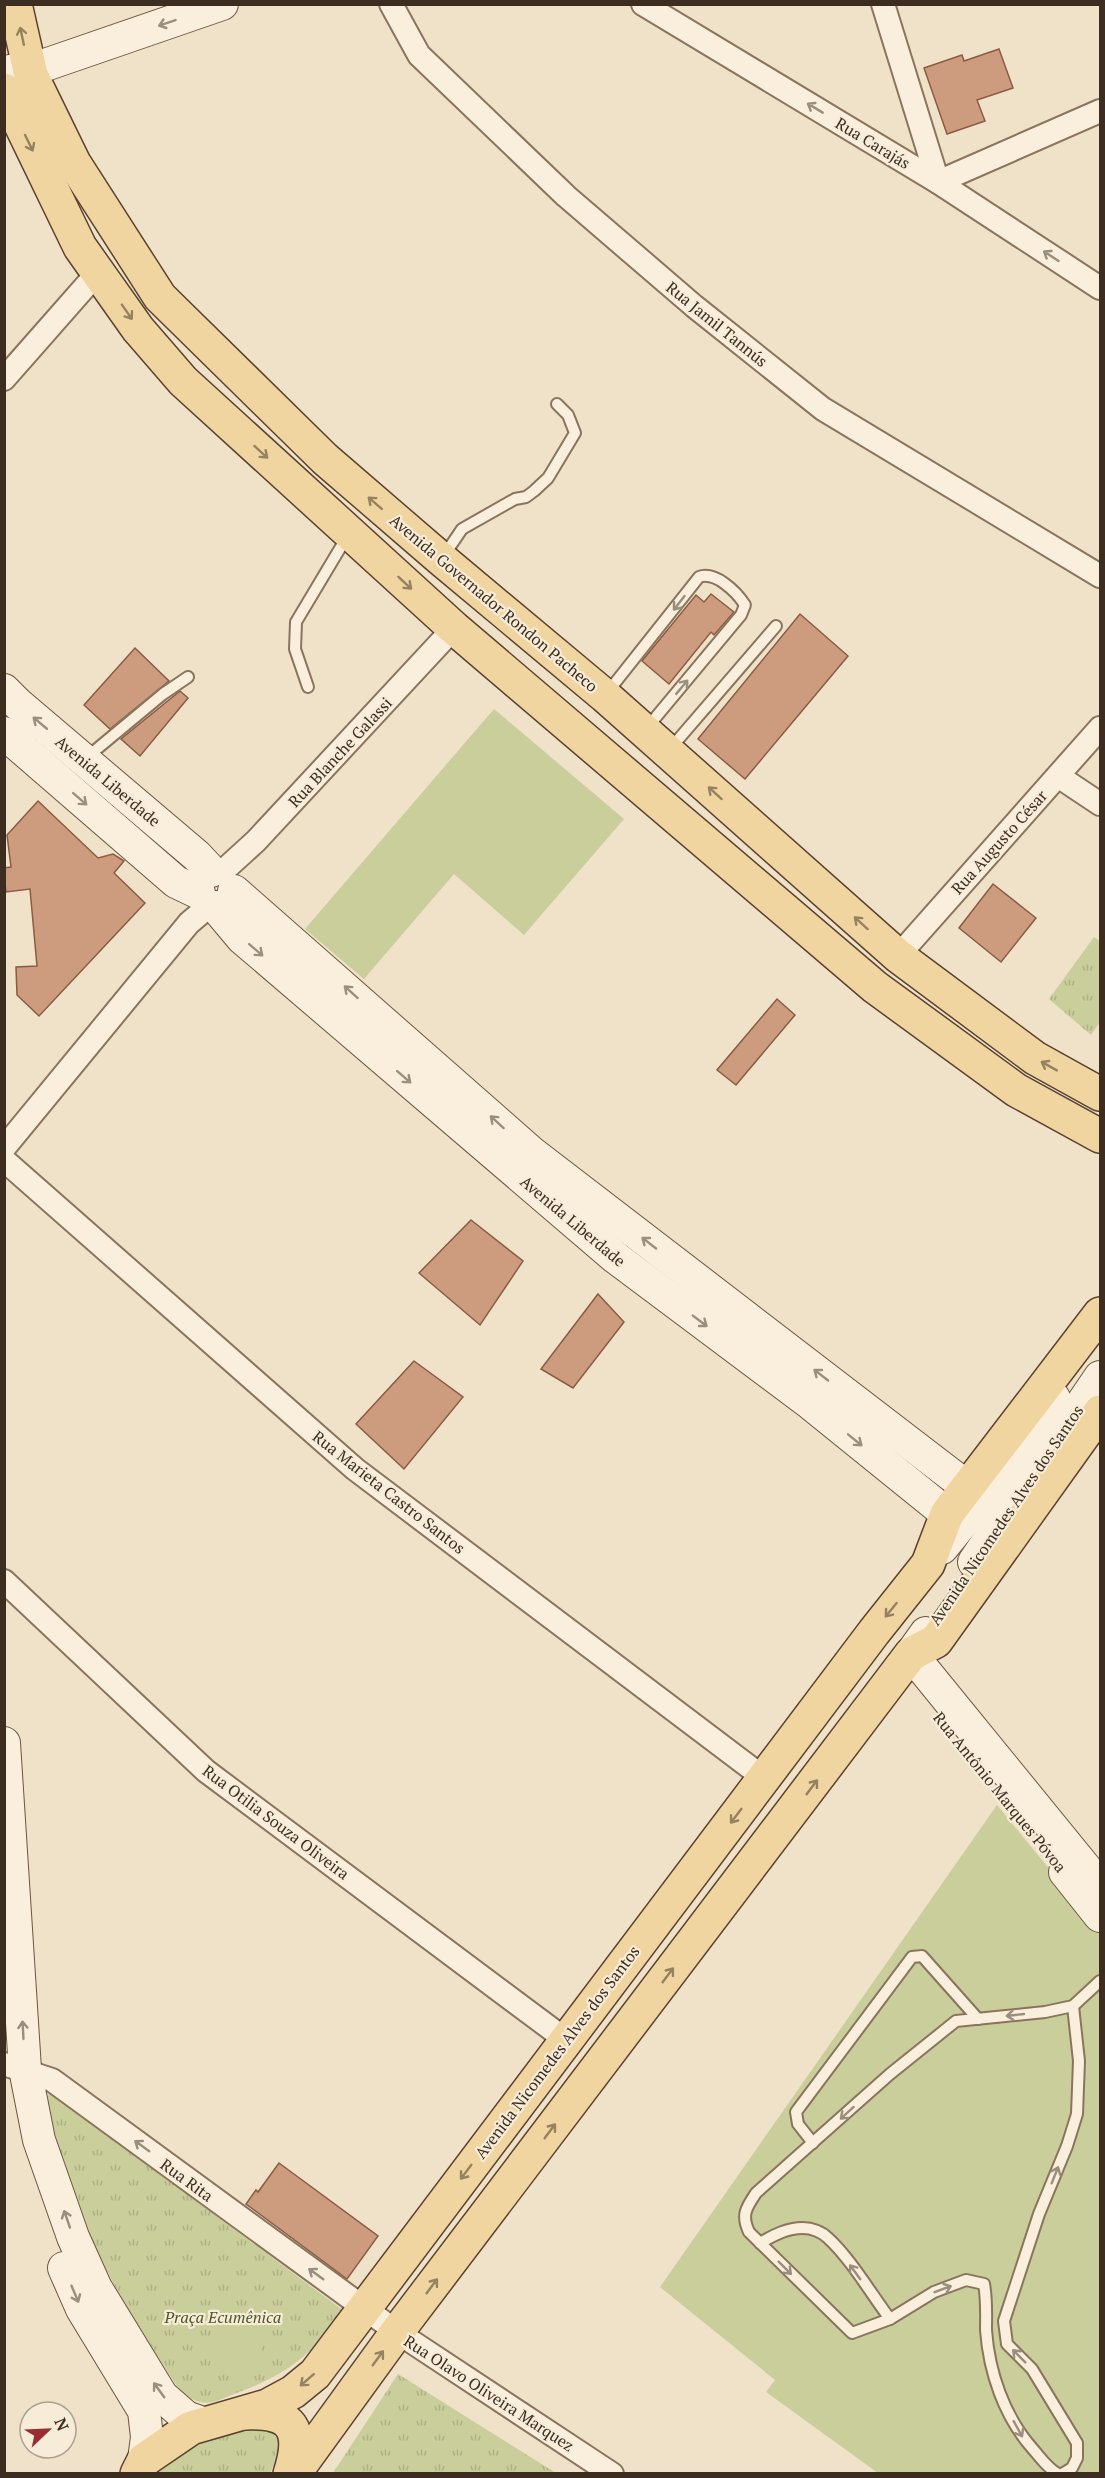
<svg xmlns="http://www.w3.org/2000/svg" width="1105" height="2478" font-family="'PT Serif',serif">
<defs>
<pattern id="grass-tufts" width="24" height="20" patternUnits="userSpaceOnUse" patternTransform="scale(1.5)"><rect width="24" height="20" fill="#c9ce9b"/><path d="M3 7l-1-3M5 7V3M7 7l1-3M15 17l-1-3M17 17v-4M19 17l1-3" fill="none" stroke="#aeb185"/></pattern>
</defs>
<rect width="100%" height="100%" fill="#efe2c8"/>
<g fill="url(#grass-tufts)">
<polygon points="1094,937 1100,941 1100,1022 1091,1035 1049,999"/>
<path d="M 50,2094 L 53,2094 L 344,2311 C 309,2359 284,2376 229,2396 C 217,2401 207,2406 194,2400 C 179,2394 171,2376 162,2363 C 106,2283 66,2192 44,2097 Z"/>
<polygon points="398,2374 556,2473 333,2473"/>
<polygon points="261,2420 285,2442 270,2473 155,2474 188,2442"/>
</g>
<g fill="#c9ce9b">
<polygon points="494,709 624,819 524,935 454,874 364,979 305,929"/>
<polygon points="997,1805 1100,1931 1100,2473 878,2473 766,2392 775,2380 660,2287"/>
<path d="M 238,2312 C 242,2314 247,2315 251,2317 C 270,2329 266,2366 242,2368 C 209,2370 210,2325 238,2312 Z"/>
</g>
<g fill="#cd9c7e" stroke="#8b5c42" stroke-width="1.5">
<polygon points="999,49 1013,88 977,100 985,121 947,134 924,68 962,55 964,61"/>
<polygon points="711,594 734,612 714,635 711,632 669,684 642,661 696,595 704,602"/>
<polygon points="800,614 848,656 745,779 698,739"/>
<polygon points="135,648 169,681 110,729 84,705"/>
<polygon points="180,691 188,698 140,756 121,739"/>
<polygon points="38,801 98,858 113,854 124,861 114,873 145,903 39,1016 17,995 16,967 37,966 30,889 6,892 4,875 4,868 11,867 7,835"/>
<polygon points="993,884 1036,918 1001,962 959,928"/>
<polygon points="777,999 795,1015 736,1085 717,1070"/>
<polygon points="471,1220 523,1261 480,1325 419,1273"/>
<polygon points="598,1294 624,1322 573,1388 541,1369"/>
<polygon points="414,1361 463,1397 404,1469 356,1424"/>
<polygon points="279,2163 378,2236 347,2279 246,2204 256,2190 258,2192"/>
</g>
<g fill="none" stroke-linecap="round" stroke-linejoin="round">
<defs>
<g id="lane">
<polyline points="443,557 462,529 515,499 526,497 534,491 548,478 575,433 568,415 557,404"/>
<polyline points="308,687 295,649 296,622 348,535"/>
<path d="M 607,693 L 699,577 C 715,571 736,591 745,605 L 741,615 L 646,729"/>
<polyline points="670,749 776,626"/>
<polyline points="86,758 163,694 188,677"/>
<polyline points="813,2143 798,2124 796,2112 912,1957 922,1956 978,2019"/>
<path d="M 760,2243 C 774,2235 787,2228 803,2228 C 812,2228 822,2232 828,2238 C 850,2258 872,2295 890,2319"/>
<path d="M 1058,2474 C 1047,2468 1040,2457 1032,2448 C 1004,2416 989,2372 986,2330 C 986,2314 987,2300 984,2284 L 966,2280 L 934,2292 L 890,2319 L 852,2333 L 749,2232 C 741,2215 746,2208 756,2193 L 890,2074 L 956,2021 L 1045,2012 L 1073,2006 L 1100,1981"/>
<polyline points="1062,2474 1072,2468 1077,2458 1077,2443 1032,2369 1007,2344 1004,2321 1039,2214 1067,2146 1077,2114 1079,2061 1073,2006"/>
</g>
<g id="street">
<polyline points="391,4 419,55 566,196 694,306 823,409 1100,576"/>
<polyline points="643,4 938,182 1100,288"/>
<polyline points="883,4 938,182 1100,111"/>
<polyline points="4,379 99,271"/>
<polyline points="1058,776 1100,804"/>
<polyline points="222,872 256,841 454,628"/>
<polyline points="898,956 1100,728"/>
<polyline points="4,1148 189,923 209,906"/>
<polyline points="4,1160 355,1469 764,1778"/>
<polyline points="4,1581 206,1771 566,2040"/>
<polyline points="4,2064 52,2080 397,2332 612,2474"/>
</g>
<g id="secondary">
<polyline points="4,72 45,65 222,4"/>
<polyline points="4,690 18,704 197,856 211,871"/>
<polyline points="4,733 176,882 199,893"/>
<polyline points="234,891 532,1153 967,1487"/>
<polyline points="216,907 242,938 616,1258 811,1404 947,1514"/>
<polyline points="942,1548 990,1489 1054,1398"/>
<polyline points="974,1562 1100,1377"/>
<polyline points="926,1633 911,1654 1100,1886"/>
<polyline points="4,1743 25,2069 39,2140 73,2237 96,2288 162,2396 186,2417 205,2424"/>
<polyline points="1065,1872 1100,1916"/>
<polyline points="64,2268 82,2309 144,2411 147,2437 144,2460"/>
</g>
<g id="primary">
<polyline points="15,4 31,75 74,163 160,297 325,459 441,559 605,696 898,956 1035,1058 1100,1094"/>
<polyline points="4,90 80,247 138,329 183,381 454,628 875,987 1016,1090 1100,1136"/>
<path d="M 245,2413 C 293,2411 304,2429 290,2474"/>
<polyline points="137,2474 144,2460 191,2428 267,2406 293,2392 315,2374 874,1632 928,1564 947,1514 1100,1314"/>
<polyline points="294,2474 397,2332 911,1654 936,1641 1100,1412"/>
</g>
</defs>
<use href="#lane" stroke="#8b745d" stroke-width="14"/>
<use href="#street" stroke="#8b745d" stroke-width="26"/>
<use href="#secondary" stroke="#6d5540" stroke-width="34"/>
<use href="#primary" stroke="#594230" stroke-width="36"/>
<use href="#lane" stroke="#f9efdc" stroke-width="10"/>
<use href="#street" stroke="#f9efdc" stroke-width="22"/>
<use href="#secondary" stroke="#f9efdc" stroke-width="32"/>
<use href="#primary" stroke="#f1d5a1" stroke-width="33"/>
</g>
<defs><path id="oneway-shaft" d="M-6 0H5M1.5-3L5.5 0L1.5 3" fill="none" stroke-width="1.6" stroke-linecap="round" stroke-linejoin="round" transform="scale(1.5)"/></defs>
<g stroke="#9a8e7e">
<use href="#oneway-shaft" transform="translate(167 23) rotate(161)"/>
<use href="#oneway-shaft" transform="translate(815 108) rotate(-149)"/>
<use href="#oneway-shaft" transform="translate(1051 256) rotate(-147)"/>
<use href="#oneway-shaft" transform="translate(679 603) rotate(128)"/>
<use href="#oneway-shaft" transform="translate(682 687) rotate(-50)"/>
<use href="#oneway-shaft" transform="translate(40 723) rotate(-140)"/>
<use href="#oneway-shaft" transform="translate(80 799) rotate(41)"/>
<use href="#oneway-shaft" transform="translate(256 950) rotate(41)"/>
<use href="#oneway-shaft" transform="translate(351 992) rotate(-138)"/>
<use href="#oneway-shaft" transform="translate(404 1077) rotate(41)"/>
<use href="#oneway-shaft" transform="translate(497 1122) rotate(-138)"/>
<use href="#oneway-shaft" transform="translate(649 1243) rotate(-142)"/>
<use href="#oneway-shaft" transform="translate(700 1321) rotate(37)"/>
<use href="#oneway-shaft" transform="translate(821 1375) rotate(-142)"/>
<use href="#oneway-shaft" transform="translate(855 1440) rotate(39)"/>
<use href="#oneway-shaft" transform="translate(1015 2015) rotate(174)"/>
<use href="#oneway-shaft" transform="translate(23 2030) rotate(-93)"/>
<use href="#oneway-shaft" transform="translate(847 2113) rotate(138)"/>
<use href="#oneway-shaft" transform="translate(142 2146) rotate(-144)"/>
<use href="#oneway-shaft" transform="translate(1055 2175) rotate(-68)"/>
<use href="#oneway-shaft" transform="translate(67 2219) rotate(-109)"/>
<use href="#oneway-shaft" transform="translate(785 2268) rotate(45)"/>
<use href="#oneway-shaft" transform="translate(855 2272) rotate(-126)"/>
<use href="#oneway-shaft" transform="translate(316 2274) rotate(-144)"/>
<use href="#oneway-shaft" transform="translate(943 2289) rotate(-21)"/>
<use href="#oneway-shaft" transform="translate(75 2294) rotate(67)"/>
<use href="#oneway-shaft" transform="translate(1019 2356) rotate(-135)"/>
<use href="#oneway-shaft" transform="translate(159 2390) rotate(-126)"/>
<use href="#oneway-shaft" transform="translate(1018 2429) rotate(61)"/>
</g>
<g stroke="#968160">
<use href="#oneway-shaft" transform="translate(22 36) rotate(-102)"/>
<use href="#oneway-shaft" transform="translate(29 143) rotate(64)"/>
<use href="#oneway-shaft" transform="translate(127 312) rotate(55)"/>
<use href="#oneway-shaft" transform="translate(261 452) rotate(42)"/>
<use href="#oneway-shaft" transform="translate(375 503) rotate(-139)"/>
<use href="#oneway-shaft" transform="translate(405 583) rotate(43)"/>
<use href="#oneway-shaft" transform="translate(715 793) rotate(-138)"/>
<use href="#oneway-shaft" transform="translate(861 923) rotate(-138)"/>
<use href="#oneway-shaft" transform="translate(1049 1066) rotate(-151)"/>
<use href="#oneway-shaft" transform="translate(891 1610) rotate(129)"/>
<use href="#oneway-shaft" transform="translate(812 1787) rotate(-53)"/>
<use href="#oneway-shaft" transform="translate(736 1816) rotate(127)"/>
<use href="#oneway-shaft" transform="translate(668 1975) rotate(-53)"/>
<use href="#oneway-shaft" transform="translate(550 2131) rotate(-53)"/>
<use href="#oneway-shaft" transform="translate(466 2172) rotate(127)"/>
<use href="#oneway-shaft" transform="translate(432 2286) rotate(-53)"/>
<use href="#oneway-shaft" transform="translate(378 2358) rotate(-54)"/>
<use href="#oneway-shaft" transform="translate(307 2380) rotate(139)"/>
</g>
<g text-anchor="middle" stroke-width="4.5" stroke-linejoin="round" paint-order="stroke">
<g font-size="16" fill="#3c2d20" stroke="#f6ecd8">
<text transform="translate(873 143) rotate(31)" y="6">Rua Carajás</text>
<text transform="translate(717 324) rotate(39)" y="6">Rua Jamil Tannús</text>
<text transform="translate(494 603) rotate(40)" y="6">Avenida Governador Rondon Pacheco</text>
<text transform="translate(340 752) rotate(-47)" y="6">Rua Blanche Galassi</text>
<text transform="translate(108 781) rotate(40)" y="6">Avenida Liberdade</text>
<text transform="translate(999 842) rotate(-48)" y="6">Rua Augusto César</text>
<text transform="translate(573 1221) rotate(40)" y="6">Avenida Liberdade</text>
<text transform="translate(389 1492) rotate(38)" y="6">Rua Marieta Castro Santos</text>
<text transform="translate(1006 1515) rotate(-56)" y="6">Avenida Nicomedes Alves dos Santos</text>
<text transform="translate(1000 1792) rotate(51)" y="6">Rua Antônio Marques Póvoa</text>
<text transform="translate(276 1822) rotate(37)" y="6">Rua Otilia Souza Oliveira</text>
<text transform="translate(557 2052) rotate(-53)" y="6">Avenida Nicomedes Alves dos Santos</text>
<text transform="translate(187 2180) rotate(36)" y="6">Rua Rita</text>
<text transform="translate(489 2393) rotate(33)" y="6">Rua Olavo Oliveira Marquez</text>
</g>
<g font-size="16" font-style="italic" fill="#4d5827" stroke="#f6ecd8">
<text x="223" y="2323">Praça Ecumênica</text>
</g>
</g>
<rect width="1105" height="2478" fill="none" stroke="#3c2d20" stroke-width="12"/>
<g transform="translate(48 2430) rotate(67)"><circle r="28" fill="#f6ecd8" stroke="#aca08e" stroke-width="1.5"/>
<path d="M0-4.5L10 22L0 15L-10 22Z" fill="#9b2c31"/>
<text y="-9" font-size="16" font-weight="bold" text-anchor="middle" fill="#3c2d20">N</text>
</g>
</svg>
